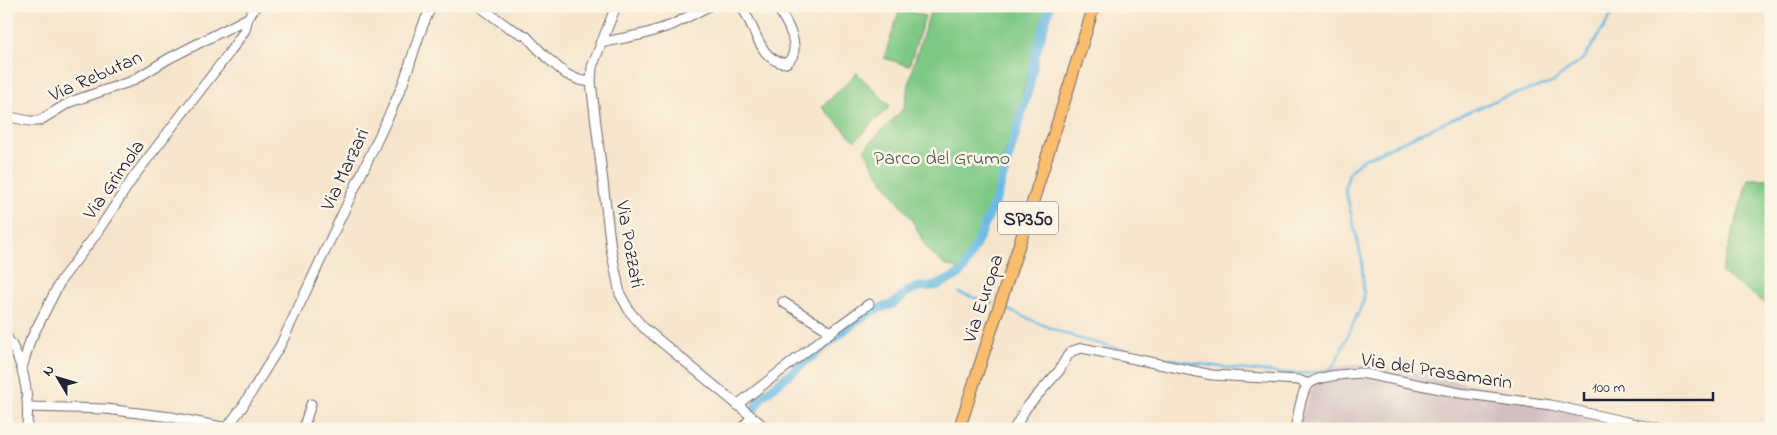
<svg xmlns="http://www.w3.org/2000/svg" width="1777" height="435" font-family="'Indie Flower',sans-serif">
<rect width="100%" height="100%" fill="#fcf5e5"/>
<filter id="ink" filterUnits="userSpaceOnUse"><feTurbulence type="fractalNoise" baseFrequency=".02" numOctaves="2"/><feDisplacementMap in="SourceGraphic" scale="10" xChannelSelector="R" yChannelSelector="G"/><feConvolveMatrix kernelMatrix="1 2 1 2 8 2 1 2 1" color-interpolation-filters="sRGB"/></filter>
<filter id="wash" filterUnits="userSpaceOnUse"><feTurbulence type="fractalNoise" baseFrequency=".0096" numOctaves="4" result="noise"/><feDisplacementMap in="SourceGraphic" scale="20" xChannelSelector="R" yChannelSelector="G"/><feGaussianBlur stdDeviation="1.12" result="paint"/><feColorMatrix in="noise" values="0 0 0 0 0 0 0 0 0 0 0 0 0 0 0 0 0 1.4 0 .05"/><feComposite in="paint" operator="in"/></filter>
<g filter="url(#wash)">
<rect width="100%" height="100%" fill="#f6e5cc"/>
<polygon fill="#d2bfc0" points="1370,362 1673,429 1296,429 1320,369"/>
<g fill="#7fc985" stroke="#507660">
<polygon points="932,6 1048,6 1022,93 1026,101 1004,156 1001,178 983,228 966,263 961,270 944,265 926,247 911,218 876,171 864,149 904,108 913,66"/>
<polygon points="900,8 925,16 909,66 884,58"/>
<polygon points="857,73 890,106 855,141 822,107"/>
<polygon points="1748,179 1771,179 1771,307 1721,273"/>
</g>
<g fill="none" stroke-linecap="round" stroke-linejoin="round">
<g stroke="#69bbe4" stroke-width="2.5">
<polyline points="959,293 992,303"/>
<path d="M 1006,309 C 1032,320 1057,332 1084,340 C 1134,353 1186,363 1237,369 C 1267,372 1299,376 1328,371 L 1336,362 L 1364,300 L 1362,260 L 1345,188 L 1349,173 L 1360,161 L 1452,119 L 1504,97 L 1552,83 L 1585,57 L 1617,6"/>
</g>
<polyline stroke="#69bbe4" stroke-width="9" points="755,408 761,398 770,390 857,320 875,310 893,304 909,291 919,287 936,286 958,275 963,270 976,245 997,197 1029,88 1035,56 1050,6"/>
</g>
</g>
<g filter="url(#ink)">
<g fill="none" stroke-linecap="round" stroke-linejoin="round">
<defs>
<g id="minor">
<polyline points="479,6 508,27 526,36 546,57 566,74 579,80 591,82"/>
<polyline points="616,6 592,67 591,82 611,249 620,294 630,312 643,327 767,429"/>
<path d="M 741,6 C 754,22 759,63 786,63 C 805,51 786,20 776,6"/>
<polyline points="600,43 644,34 672,25 709,6"/>
<polyline points="6,116 29,121 39,121 70,102 132,81 168,59 248,18"/>
<polyline points="831,332 869,304"/>
<path d="M 6,336 C 25,362 29,398 27,429"/>
<polyline points="22,368 30,341 61,280 94,237 135,175 229,53 245,30 248,18 256,6"/>
<polyline points="737,405 831,332 783,302"/>
<polyline points="28,407 106,409 171,417 227,428"/>
<path d="M 226,429 L 243,406 L 281,344 L 392,109 C 397,97 403,85 407,72 C 415,50 420,27 432,6"/>
<polyline points="303,429 311,404"/>
<polyline points="741,429 752,417"/>
<polyline points="1014,429 1026,408 1059,371 1068,355 1072,351 1082,348 1212,375 1298,380 1309,384"/>
<polyline points="1093,429 1103,429"/>
<path d="M 1295,429 C 1298,416 1300,399 1306,387 C 1314,375 1347,374 1361,373 L 1460,393 L 1551,405 L 1658,429"/>
</g>
<polyline id="major" points="959,429 1024,230 1094,6"/>
</defs>
<use href="#minor" stroke="#6c666e" stroke-width="11"/>
<use href="#major" stroke="#6c666e" stroke-width="13"/>
<use href="#minor" stroke="#fff" stroke-width="9"/>
<use href="#major" stroke="#fbbe6e" stroke-width="11"/>
</g>
</g>
<g text-anchor="middle" stroke-width="5" stroke-linejoin="round" paint-order="stroke">
<rect fill="#fcf5e5" stroke="#63616e" stroke-width="1" x="998" y="201.5" width="60" height="33" rx="4"/>
<g font-size="19" font-weight="bold" fill="#22223b">
<text x="1028" y="225">SP350</text>
</g>
<g font-size="20" fill="#22223b" stroke="#fcf5e5">
<text transform="translate(95 75) rotate(-24)" y="7">Via Rebutan</text>
<text transform="translate(344 169) rotate(-65)" y="7">Via Marzari</text>
<text transform="translate(113 179) rotate(-55)" y="7">Via Grimola</text>
<text transform="translate(631 244) rotate(80)" y="7">Via Pozzati</text>
<text transform="translate(982 298) rotate(-72)" y="7">Via Europa</text>
<text transform="translate(1437 370) rotate(9)" y="7">Via del Prasamarin</text>
</g>
<g font-size="20" fill="#435c55" stroke="#fcf5e5">
<text x="942" y="164">Parco del Grumo</text>
</g>
</g>
<rect width="1777" height="435" fill="none" stroke="#fcf5e5" stroke-width="25"/>
<g transform="translate(58 378) rotate(308)" stroke="#fcf5e5" stroke-width="4" paint-order="stroke">
<path d="M0-4L9 19L0 12L-9 19Z" fill="#22223b"/>
<text y="-8" font-size="14" font-weight="bold" text-anchor="middle" fill="#22223b">N</text>
</g>
<path d="M1584 392v8h129v-8" fill="none" stroke="#22223b" stroke-width="2.5"/>
<text x="1592" y="392" font-size="15" fill="#22223b" stroke="#fcf5e5" stroke-width="4" paint-order="stroke">100 m</text>
</svg>
